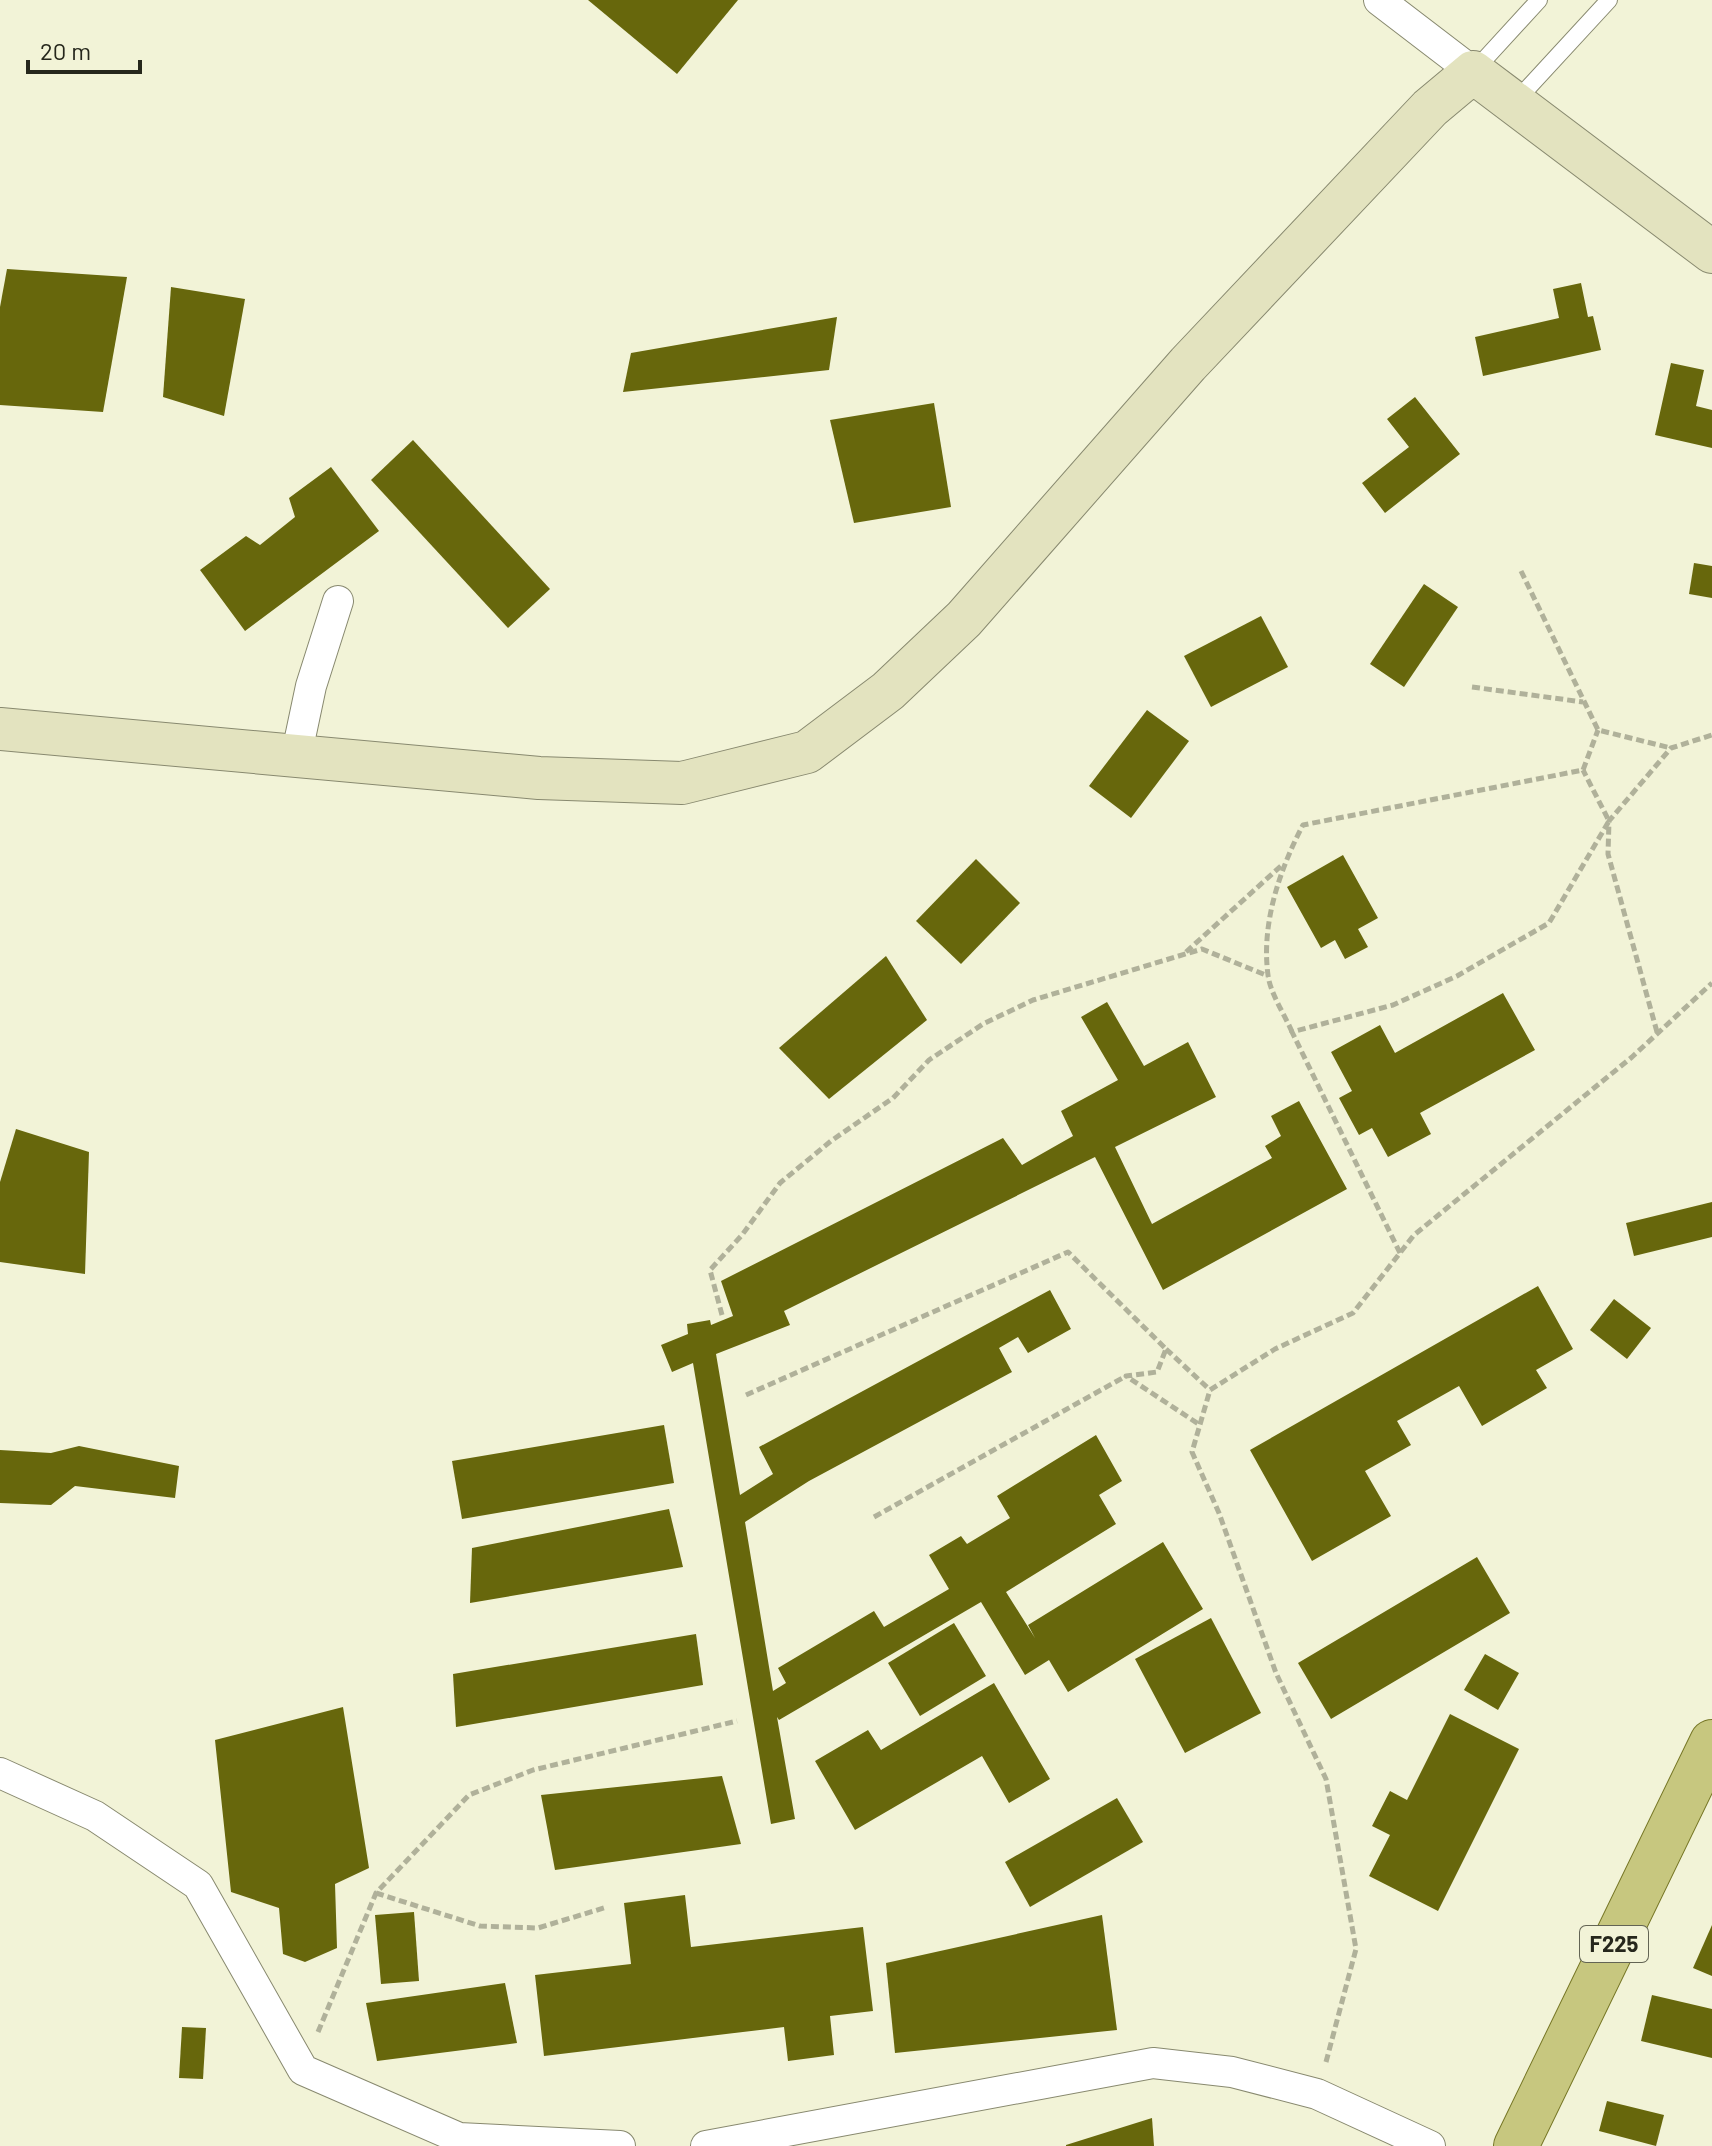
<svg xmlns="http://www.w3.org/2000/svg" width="1712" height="2146" font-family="Barlow,sans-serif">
<rect width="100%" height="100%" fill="#f2f3d7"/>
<g fill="#67670c">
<polygon points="588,0 738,0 677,74"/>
<polygon points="7,269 127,277 103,412 0,405 0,307"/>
<polygon points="1581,283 1588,317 1593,316 1601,350 1483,376 1475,337 1559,318 1553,289"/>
<polygon points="171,287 245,299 224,416 163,397"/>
<polygon points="837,317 829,370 623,392 631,353"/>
<polygon points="1671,363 1704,370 1696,406 1712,410 1712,448 1655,435"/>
<polygon points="1415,397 1460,454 1385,513 1362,483 1409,447 1387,419"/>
<polygon points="934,403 951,507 854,523 830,420"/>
<polygon points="413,440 550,589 508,628 371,480"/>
<polygon points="331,467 379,531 245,631 200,570 246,536 260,545 295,517 289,498"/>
<polygon points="1694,563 1712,566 1712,598 1689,594"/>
<polygon points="1424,584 1458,607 1404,687 1370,664"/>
<polygon points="1261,616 1288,667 1211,707 1184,656"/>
<polygon points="1147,710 1189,741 1131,818 1089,786"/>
<polygon points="1343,855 1378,918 1358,929 1368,947 1345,959 1335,940 1321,948 1287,887"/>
<polygon points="976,859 1020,903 961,964 916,921"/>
<polygon points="886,956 927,1020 829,1099 779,1048"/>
<polygon points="1503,993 1535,1050 1420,1113 1431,1134 1388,1157 1372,1128 1359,1135 1339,1098 1352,1091 1331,1052 1380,1025 1395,1053"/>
<polygon points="1107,1002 1144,1066 1188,1042 1216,1097 1115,1147 1152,1224 1272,1158 1265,1146 1281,1136 1271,1116 1299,1101 1347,1189 1163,1290 1095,1157 784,1311 790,1325 716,1354 740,1495 773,1474 759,1447 1050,1290 1071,1329 1028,1353 1018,1337 999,1348 1012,1372 809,1481 745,1522 773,1691 786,1683 778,1668 874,1611 884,1627 949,1589 929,1555 961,1536 967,1544 1010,1518 997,1496 1096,1435 1122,1481 1099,1495 1116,1524 1006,1592 1035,1638 1028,1625 1163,1542 1203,1609 1068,1692 1049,1660 1025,1675 981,1602 779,1720 777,1717 795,1819 771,1824 693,1363 672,1372 661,1345 688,1334 687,1324 710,1320 711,1325 733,1316 721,1281 1003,1138 1022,1165 1073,1136 1061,1111 1118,1080 1081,1017"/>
<polygon points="16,1129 89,1152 85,1274 0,1262 0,1182"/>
<polygon points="1712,1202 1712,1237 1634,1256 1626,1223"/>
<polygon points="1538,1286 1573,1349 1536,1370 1547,1388 1482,1426 1459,1386 1397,1421 1411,1445 1365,1471 1391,1516 1312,1561 1250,1450"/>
<polygon points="1614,1299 1651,1328 1627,1359 1590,1330"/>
<polygon points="664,1425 674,1483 462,1519 452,1461"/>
<polygon points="79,1446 179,1466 175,1498 75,1486 51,1505 0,1503 0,1450 51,1453"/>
<polygon points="669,1509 683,1567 470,1603 472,1548"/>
<polygon points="1477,1557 1510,1613 1331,1719 1298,1663"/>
<polygon points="1211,1618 1261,1713 1185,1753 1135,1659"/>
<polygon points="954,1623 986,1676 920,1716 888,1663"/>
<polygon points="696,1634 703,1685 456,1727 453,1674"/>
<polygon points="1485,1654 1519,1673 1498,1710 1464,1690"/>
<polygon points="994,1683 1050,1779 1009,1803 982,1756 855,1830 815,1761 868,1730 881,1750"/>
<polygon points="343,1707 369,1868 335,1884 337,1948 305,1962 283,1954 279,1908 231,1892 215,1740"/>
<polygon points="1450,1714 1519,1749 1438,1911 1369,1876 1390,1835 1372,1826 1390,1791 1407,1800"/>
<polygon points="722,1776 741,1844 555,1870 541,1795"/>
<polygon points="1117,1798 1143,1842 1030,1907 1005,1862"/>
<polygon points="685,1895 691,1947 863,1927 873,2011 830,2016 834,2055 788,2061 784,2027 544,2056 535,1975 631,1964 624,1903"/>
<polygon points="414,1912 419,1981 381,1984 375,1915"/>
<polygon points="1102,1915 1117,2030 895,2053 886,1963"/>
<polygon points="1712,1925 1712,1976 1693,1968"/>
<polygon points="505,1983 517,2043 377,2061 366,2003"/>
<polygon points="1652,1995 1712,2009 1712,2058 1641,2041"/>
<polygon points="182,2027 206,2028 203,2079 179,2078"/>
<polygon points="1607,2101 1664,2115 1656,2146 1599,2131"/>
<polygon points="1152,2118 1154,2146 1066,2146 1066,2145"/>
</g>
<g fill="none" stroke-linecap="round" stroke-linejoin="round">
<defs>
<g id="lane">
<polyline points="1473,72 1539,0"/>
<polyline points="1515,102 1609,0"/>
</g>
<g id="street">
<polyline points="1379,0 1473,72"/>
<polyline points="296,757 311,686 338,601"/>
<polyline points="0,1773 95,1816 198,1885 303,2070 459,2138 620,2146"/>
<polyline points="706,2146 1153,2063 1232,2072 1317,2094 1430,2146"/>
</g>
<polyline id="secondary" points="0,729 539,778 682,783 807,752 888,691 964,619 1188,364 1430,108 1473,72 1712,252"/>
<polyline id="primary" points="1516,2146 1712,1742"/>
</defs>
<use href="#lane" stroke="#88896f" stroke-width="18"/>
<use href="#street" stroke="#88896f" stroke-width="32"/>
<use href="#secondary" stroke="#88896f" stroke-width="44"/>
<use href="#primary" stroke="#767625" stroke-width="46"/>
<g stroke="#b0b19a" stroke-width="5" stroke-dasharray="8 4" stroke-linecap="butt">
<polyline points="1521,571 1598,730 1671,748"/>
<polyline points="1472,687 1583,702"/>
<polyline points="1186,952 1282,865"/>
<path d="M 1292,1032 C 1285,1015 1270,993 1268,975 C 1261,923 1280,869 1303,825 L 1583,770 L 1598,730"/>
<polyline points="1657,1032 1608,854 1609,821 1671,748 1712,735"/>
<polyline points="1400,1253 1292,1032 1393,1005 1457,976 1549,923 1609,821 1583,770"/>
<polyline points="722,1315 710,1270 742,1235 780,1183 831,1141 893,1098 929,1060 983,1024 1033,1000 1202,949 1268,976"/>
<polyline points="1166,1349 1210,1390"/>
<polyline points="746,1395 1068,1252 1166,1349 1157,1372 1126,1376 1200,1425"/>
<polyline points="874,1517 1126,1376"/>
<polyline points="376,1893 480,1926 538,1928 607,1907"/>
<polyline points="318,2032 376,1893 469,1795 533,1770 737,1721"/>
<polyline points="1326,2062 1356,1949 1326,1779 1276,1673 1219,1513 1192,1452 1210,1390 1275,1349 1353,1313 1414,1235 1632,1057 1712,983"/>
</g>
<use href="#lane" stroke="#fff" stroke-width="16"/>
<use href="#street" stroke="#fff" stroke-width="30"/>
<use href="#secondary" stroke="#e3e3bf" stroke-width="42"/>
<use href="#primary" stroke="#c7c77f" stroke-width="44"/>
</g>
<g text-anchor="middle" stroke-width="8" stroke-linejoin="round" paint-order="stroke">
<rect fill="#f2f3d7" stroke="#636454" stroke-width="2" x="1580" y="1926" width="68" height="36" rx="6"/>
<g font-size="22" font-weight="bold" fill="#26271c">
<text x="1614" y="1952">F225</text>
</g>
</g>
<path d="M28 60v12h112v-12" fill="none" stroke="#26271c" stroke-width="4"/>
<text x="40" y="60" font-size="24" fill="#26271c" stroke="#f2f3d7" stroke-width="6" paint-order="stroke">20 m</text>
</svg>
